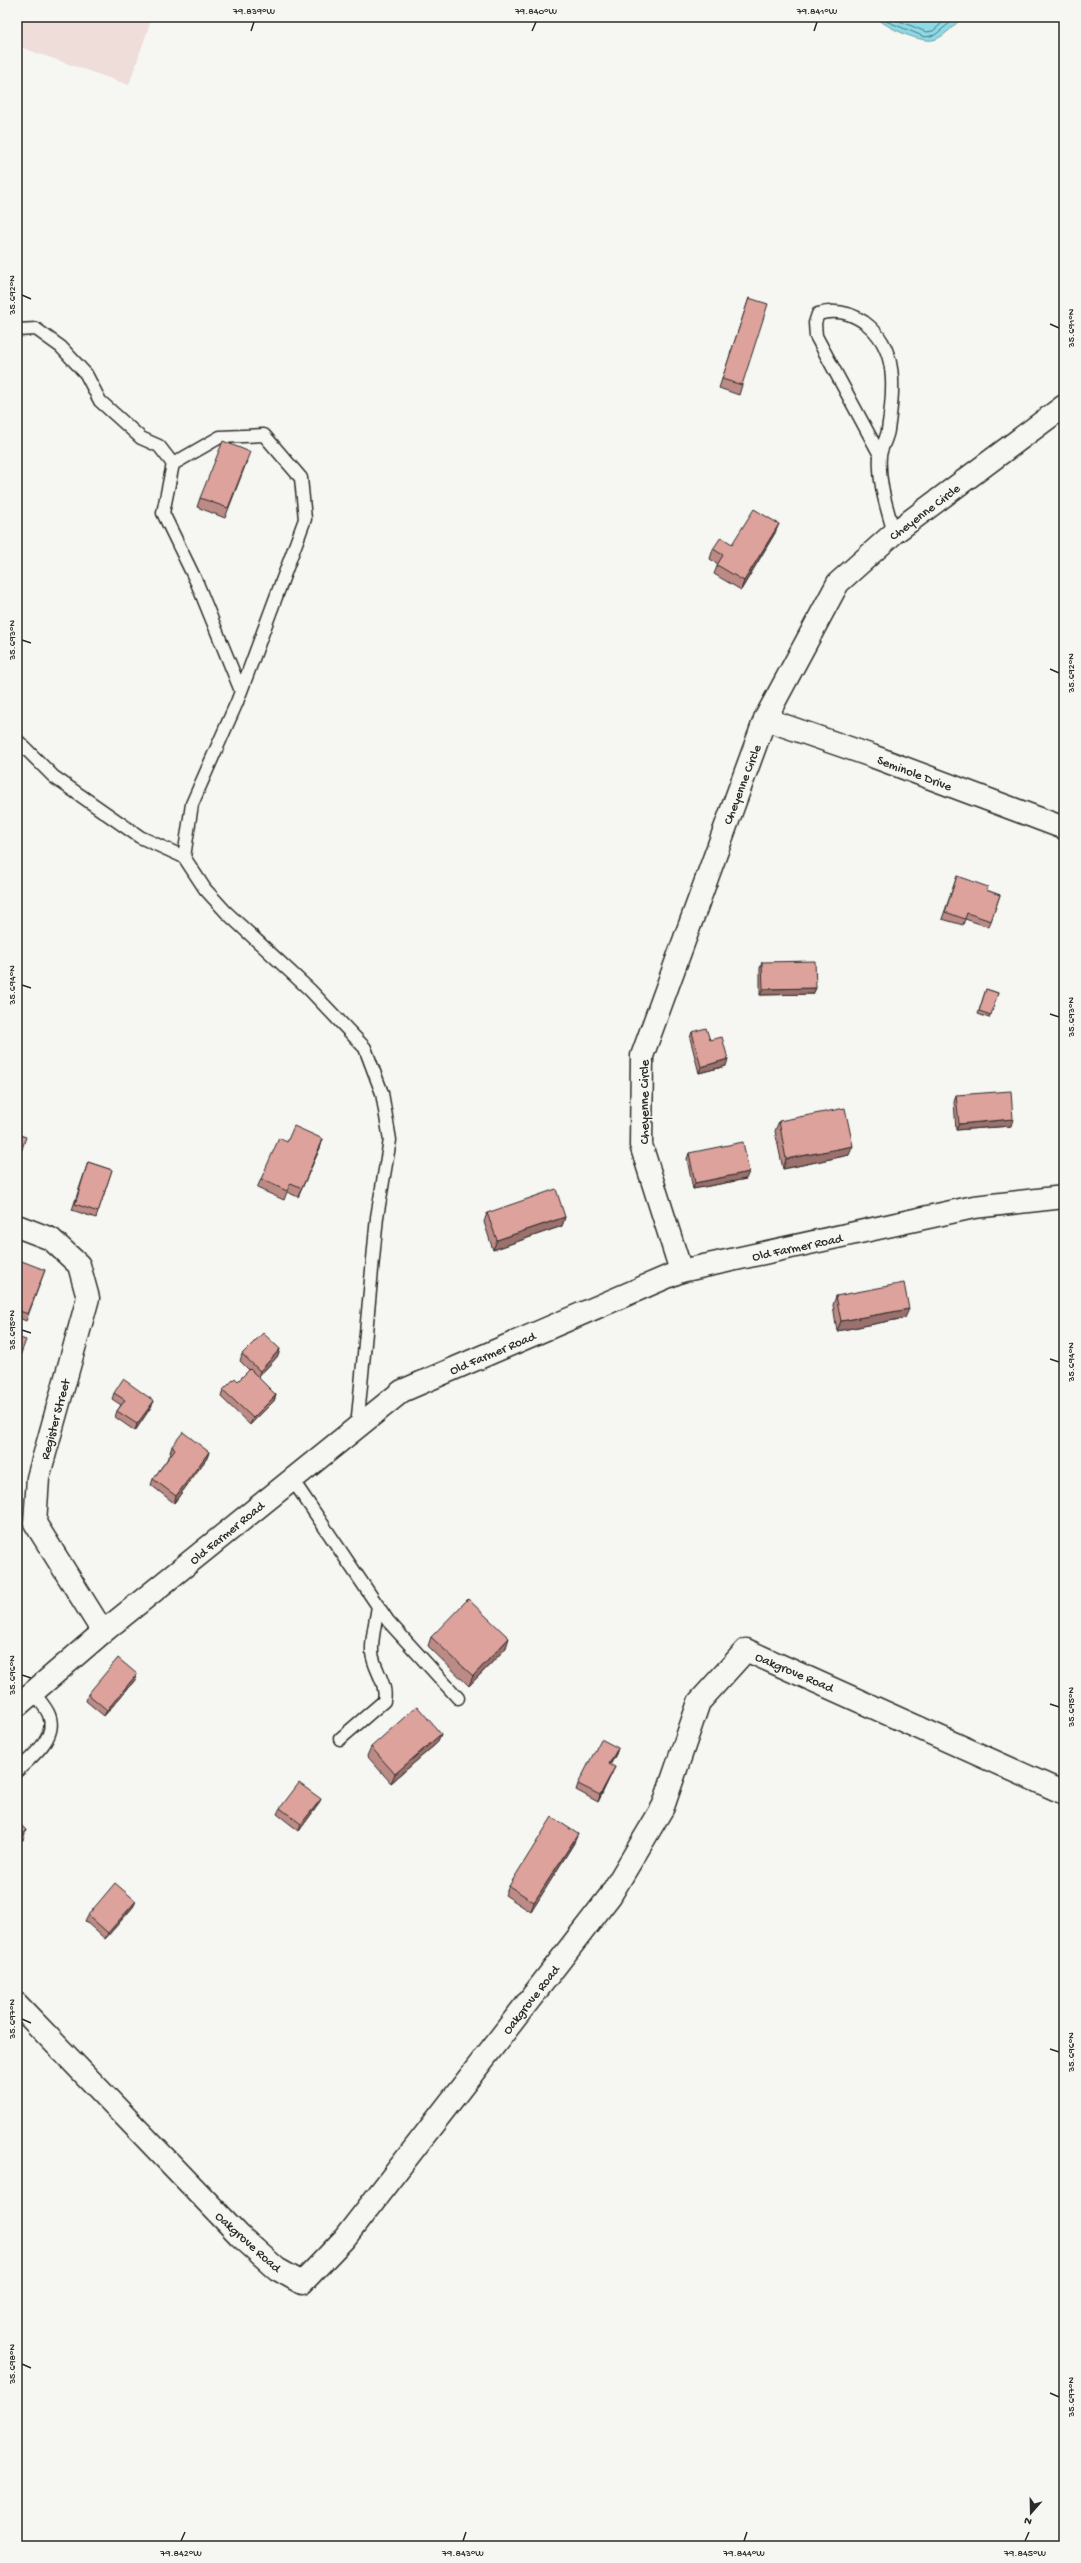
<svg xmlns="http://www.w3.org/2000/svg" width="1081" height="2563" font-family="'Gochi Hand',sans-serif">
<rect width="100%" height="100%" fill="#f6f6f2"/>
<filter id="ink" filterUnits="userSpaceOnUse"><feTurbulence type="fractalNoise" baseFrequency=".025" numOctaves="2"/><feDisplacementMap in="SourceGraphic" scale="8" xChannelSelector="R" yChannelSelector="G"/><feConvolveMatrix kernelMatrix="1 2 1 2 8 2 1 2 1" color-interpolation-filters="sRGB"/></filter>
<g filter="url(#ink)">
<polygon fill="#eeddd8" points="17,17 152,17 129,85 17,46"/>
<path fill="#8cdce8" stroke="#65959c" d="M 876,17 L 963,17 C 955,24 946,35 936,39 C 924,45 885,27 876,17 Z"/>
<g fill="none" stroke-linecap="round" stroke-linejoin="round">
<g stroke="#527277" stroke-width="1">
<polyline points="882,17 886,21 925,37 935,35 957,17"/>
<polyline points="890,17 926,32 933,31 949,17"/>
</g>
<defs>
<g id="lane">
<polyline points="17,330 36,329 61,347 86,374 100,401 141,438 159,446 173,464"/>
<path d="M 880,455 L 816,336 L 815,323 L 818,314 C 835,309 849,312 864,322 C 899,347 894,391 888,430 C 887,439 881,447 880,456 C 878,483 887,508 894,533"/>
<polyline points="241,691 197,583 163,513 173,464 220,437 264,435 301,478 305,519 237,702 192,804 184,857 205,889 226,912 310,990 365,1048 382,1093 390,1140 377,1217 357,1427"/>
<polyline points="17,740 54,777 140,837 184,857"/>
<polyline points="292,1479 388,1621 458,1698"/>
<path d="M 340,1739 L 384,1701 C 388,1684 374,1670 372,1653 C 371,1638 376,1621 378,1606"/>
<path d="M 17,1771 C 31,1757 58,1738 49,1715 C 46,1707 38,1699 33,1692"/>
</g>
<g id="street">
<polyline points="765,719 872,756 1064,828"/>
<polyline points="17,1226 51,1239 79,1265 88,1298 38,1478 35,1523 103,1632"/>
<polyline points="681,1271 641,1145 642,1056 765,719 838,583 894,533 1064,406"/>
<polyline points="17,2004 240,2236 277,2269 302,2283 344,2239 610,1896 663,1807 699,1702 746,1650 1064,1793"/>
</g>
<polyline id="secondary" points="17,1706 103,1632 402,1391 681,1271 974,1207 1064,1197"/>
</defs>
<use href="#lane" stroke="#2b2b2b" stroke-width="15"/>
<use href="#street" stroke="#2b2b2b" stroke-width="25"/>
<use href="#secondary" stroke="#2b2b2b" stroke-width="25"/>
<use href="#lane" stroke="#f6f6f2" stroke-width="12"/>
<use href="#street" stroke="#f6f6f2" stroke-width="22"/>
<use href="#secondary" stroke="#f6f6f2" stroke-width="22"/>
</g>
<g fill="#bd8b85" stroke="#2b2b2b">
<polygon points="749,298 742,385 739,395 719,388"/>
<polygon points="247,461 225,518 197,507 200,498"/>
<polygon points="775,533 741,590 714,574 718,564 710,559 713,549"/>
<polygon points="957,876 986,890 1000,895 989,927 965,919 963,925 942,919"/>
<polygon points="762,962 816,988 813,994 760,995 760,968"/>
<polygon points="986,989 998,993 989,1018 978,1014"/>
<polygon points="692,1032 710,1040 726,1066 699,1073 690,1038"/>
<polygon points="956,1095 1011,1126 956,1130 954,1102"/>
<polygon points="779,1121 849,1155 783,1169 775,1131"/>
<polygon points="323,1139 320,1148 298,1197 287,1192 284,1200 257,1188 261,1179 287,1142"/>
<polygon points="689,1153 746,1179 693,1189 687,1159"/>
<polygon points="88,1162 112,1170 96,1218 72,1210"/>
<polygon points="487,1213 565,1217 562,1226 493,1250 484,1222"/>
<polygon points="17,1266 45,1270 26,1321 17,1317"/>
<polygon points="836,1296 905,1318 837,1331 833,1305"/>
<polygon points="280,1349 278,1356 258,1377 276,1395 274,1401 250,1425 221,1397 223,1390 238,1381 249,1370 240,1361 242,1354"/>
<polygon points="114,1393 154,1401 151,1407 135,1431 115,1417 117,1411 121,1405 112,1399"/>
<polygon points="172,1446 209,1452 207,1458 174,1503 151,1485 153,1479 171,1454 170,1453"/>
<polygon points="431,1637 506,1648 469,1686 428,1646"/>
<polygon points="137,1674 135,1680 104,1716 86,1701 88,1694"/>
<polygon points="441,1734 437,1743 391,1783 367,1756 371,1747"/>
<polygon points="618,1748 616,1754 610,1765 612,1773 598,1802 576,1790 578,1784"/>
<polygon points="318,1805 299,1831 277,1814 280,1808"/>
<polygon points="574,1843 531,1912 505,1895 509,1886"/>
<polygon points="136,1901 133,1907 105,1939 85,1921 88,1915"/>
</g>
<g fill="#9a716c" stroke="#2b2b2b">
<polygon points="779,524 775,533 741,590 744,581"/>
<polygon points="816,988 813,994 760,995 763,989"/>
<polygon points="728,1059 726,1066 699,1073 701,1067"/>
<polygon points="1013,1119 1011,1126 956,1130 959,1124"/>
<polygon points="323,1139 320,1148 298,1197 302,1188"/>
<polygon points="853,1146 849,1155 783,1169 786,1159"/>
<polygon points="749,1172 746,1179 693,1189 695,1183"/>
<polygon points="565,1217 562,1226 493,1250 497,1240"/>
<polygon points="909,1309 905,1318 837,1331 841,1321"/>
<polygon points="280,1349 278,1356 258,1377 260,1371"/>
<polygon points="276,1395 274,1401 250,1425 253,1418"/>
<polygon points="154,1401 151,1407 135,1431 137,1424"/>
<polygon points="209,1452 207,1458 174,1503 176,1496"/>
<polygon points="509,1638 506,1648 469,1686 473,1676"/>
<polygon points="137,1674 135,1680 104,1716 107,1710"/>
<polygon points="441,1734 437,1743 391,1783 395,1774"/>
<polygon points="618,1748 616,1754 607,1771 609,1764"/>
<polygon points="615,1767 612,1773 598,1802 600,1795"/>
<polygon points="321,1799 318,1805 299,1831 301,1824"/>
<polygon points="26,1830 23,1840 17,1845 17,1839"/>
<polygon points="578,1834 574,1843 531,1912 534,1902"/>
<polygon points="136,1901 133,1907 105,1939 108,1933"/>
</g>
<g fill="#dca29b" stroke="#2b2b2b">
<polygon points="749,298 768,304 742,385 722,379"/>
<polygon points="223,441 250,452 228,508 200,498"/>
<polygon points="754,509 779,524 744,581 717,565 723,555 713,549 721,537 732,544"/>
<polygon points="957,876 988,887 986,890 1000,895 991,921 967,913 965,919 945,912"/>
<polygon points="815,961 816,988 763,989 762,962"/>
<polygon points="986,989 998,993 991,1015 979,1011"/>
<polygon points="706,1028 710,1040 722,1037 728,1059 701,1067 692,1032"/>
<polygon points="1011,1091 1013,1119 959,1124 956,1095"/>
<polygon points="845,1108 853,1146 786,1159 779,1121"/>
<polygon points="294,1126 323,1139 302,1188 291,1183 287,1191 261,1179 279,1138 287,1142"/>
<polygon points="17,1134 26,1137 17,1164"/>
<polygon points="743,1142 749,1172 695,1183 689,1153"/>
<polygon points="88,1162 112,1170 98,1212 75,1204"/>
<polygon points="556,1189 565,1217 497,1240 487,1213"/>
<polygon points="19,1260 45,1270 28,1314 17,1310 17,1266"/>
<polygon points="904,1283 909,1309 841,1321 836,1296"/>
<polygon points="263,1333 280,1349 260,1371 242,1354"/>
<polygon points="17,1337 26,1340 17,1364"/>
<polygon points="250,1369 276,1395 253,1418 223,1390 235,1378 238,1381"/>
<polygon points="123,1379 154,1401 137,1424 117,1411 125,1400 114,1393"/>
<polygon points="183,1432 209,1452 176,1496 153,1479 175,1449 172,1446"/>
<polygon points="468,1599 509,1638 473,1676 431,1637"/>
<polygon points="118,1658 137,1674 107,1710 88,1694"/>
<polygon points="417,1706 441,1734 395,1774 371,1747"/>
<polygon points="601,1739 618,1748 609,1764 615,1767 600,1795 578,1784"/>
<polygon points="299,1783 321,1799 301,1824 280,1808"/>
<polygon points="552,1817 578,1834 534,1902 509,1886"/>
<polygon points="17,1821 26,1830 17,1839"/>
<polygon points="115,1883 136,1901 108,1933 88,1915"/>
</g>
</g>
<path fill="none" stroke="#2b2b2b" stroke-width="1.5" d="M 251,31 L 254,22M 532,31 L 536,22M 814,31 L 817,22M 22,295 L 31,299M 1050,324 L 1059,328M 22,640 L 31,643M 1050,669 L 1059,673M 22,985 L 31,988M 1050,1014 L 1059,1017M 22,1330 L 31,1333M 1050,1359 L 1059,1362M 22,1675 L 31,1678M 1050,1704 L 1059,1707M 22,2019 L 31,2023M 1050,2049 L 1059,2052M 22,2364 L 31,2368M 1050,2393 L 1059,2397M 181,2541 L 185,2532M 463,2541 L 466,2532M 744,2541 L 747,2532M 1025,2541 L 1029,2532"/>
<g text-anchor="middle" stroke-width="3" stroke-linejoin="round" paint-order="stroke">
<g font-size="13" fill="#2b2b2b" stroke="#f6f6f2">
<text transform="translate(924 511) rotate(-37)" y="5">Cheyenne Circle</text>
<text transform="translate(915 772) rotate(21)" y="5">Seminole Drive</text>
<text transform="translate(741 784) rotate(-69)" y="5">Cheyenne Circle</text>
<text transform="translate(643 1102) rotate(-90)" y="5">Cheyenne Circle</text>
<text transform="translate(797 1246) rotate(-12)" y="5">Old Farmer Road</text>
<text transform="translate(492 1352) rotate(-23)" y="5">Old Farmer Road</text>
<text transform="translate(54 1419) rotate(-75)" y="5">Register Street</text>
<text transform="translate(226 1532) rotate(-39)" y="5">Old Farmer Road</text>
<text transform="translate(795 1671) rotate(23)" y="5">Oakgrove Road</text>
<text transform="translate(530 1999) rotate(-52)" y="5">Oakgrove Road</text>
<text transform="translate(249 2241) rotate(42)" y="5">Oakgrove Road</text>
</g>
</g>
<rect width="1081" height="2563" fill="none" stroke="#f6f6f2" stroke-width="44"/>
<g transform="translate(1031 2513) rotate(200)" stroke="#f6f6f2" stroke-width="3" paint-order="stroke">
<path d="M0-3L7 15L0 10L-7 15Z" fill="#2b2b2b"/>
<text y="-6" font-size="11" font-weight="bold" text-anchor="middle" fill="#2b2b2b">N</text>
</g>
<rect x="22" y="22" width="1037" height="2519" fill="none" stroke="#2b2b2b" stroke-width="1.5"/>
<g font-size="10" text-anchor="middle" fill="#2b2b2b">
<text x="254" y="14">79.839°W</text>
<text x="536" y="14">79.840°W</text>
<text x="817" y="14">79.841°W</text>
<text transform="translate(11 295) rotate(-90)" y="4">35.692°N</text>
<text transform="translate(1070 328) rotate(-90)" y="4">35.691°N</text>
<text transform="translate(11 640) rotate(-90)" y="4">35.693°N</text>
<text transform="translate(1070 673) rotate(-90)" y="4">35.692°N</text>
<text transform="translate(11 985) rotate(-90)" y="4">35.694°N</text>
<text transform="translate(1070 1017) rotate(-90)" y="4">35.693°N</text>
<text transform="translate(11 1330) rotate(-90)" y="4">35.695°N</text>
<text transform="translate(1070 1362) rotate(-90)" y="4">35.694°N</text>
<text transform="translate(11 1675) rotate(-90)" y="4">35.696°N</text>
<text transform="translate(1070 1707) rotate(-90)" y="4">35.695°N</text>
<text transform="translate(11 2019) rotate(-90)" y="4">35.697°N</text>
<text transform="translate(1070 2052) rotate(-90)" y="4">35.696°N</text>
<text transform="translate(11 2364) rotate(-90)" y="4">35.698°N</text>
<text transform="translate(1070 2397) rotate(-90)" y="4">35.697°N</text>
<text x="181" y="2556">79.842°W</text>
<text x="463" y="2556">79.843°W</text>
<text x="744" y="2556">79.844°W</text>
<text x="1025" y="2556">79.845°W</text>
</g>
</svg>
